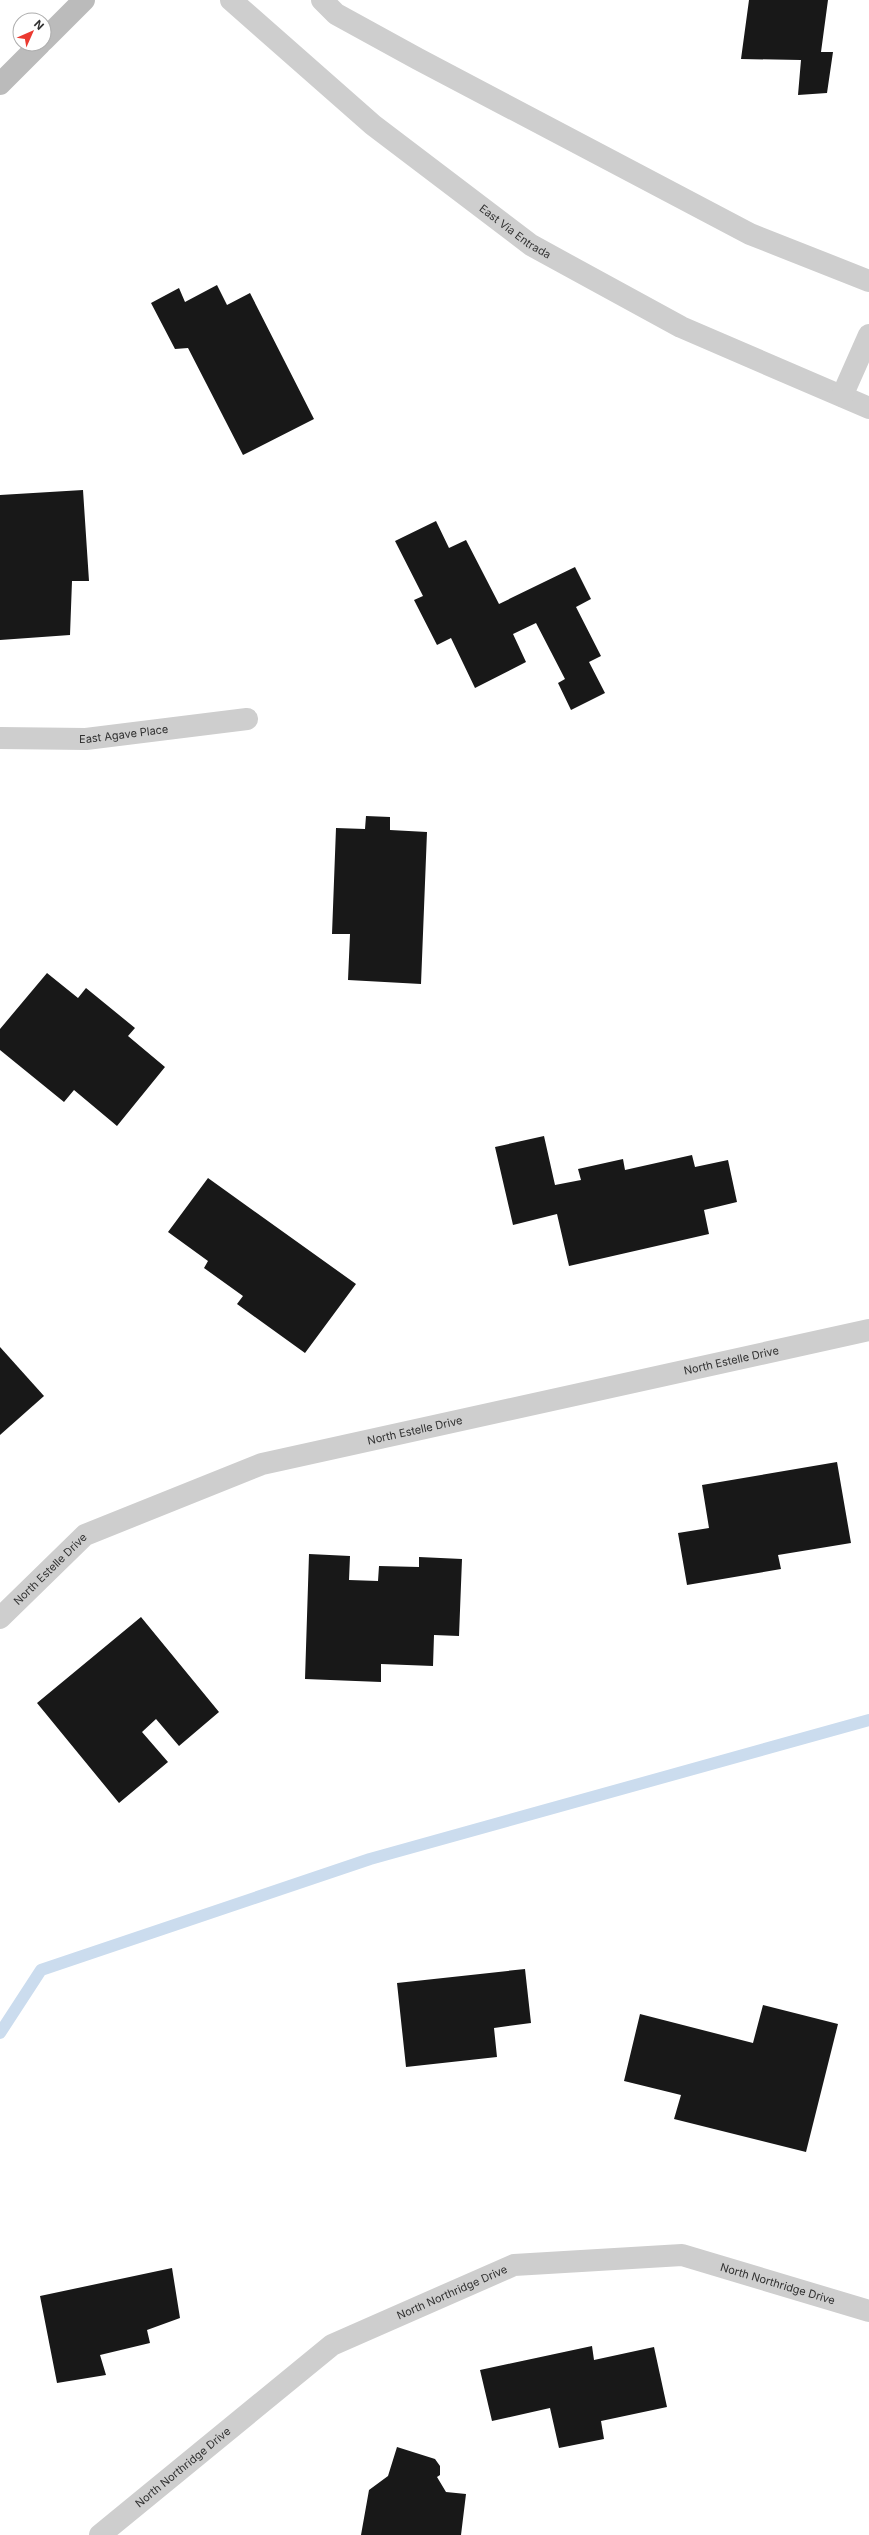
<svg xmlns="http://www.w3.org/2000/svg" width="869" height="2535" font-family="Inter,sans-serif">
<rect width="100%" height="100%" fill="#fff"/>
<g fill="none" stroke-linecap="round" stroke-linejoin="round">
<polyline stroke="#cbdcee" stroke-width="12" points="0,2033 41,1970 370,1859 869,1720"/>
</g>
<g fill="#181818">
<polygon points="749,0 828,0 821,52 833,52 827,93 798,95 801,60 741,59"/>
<polygon points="217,285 227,305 250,293 314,419 243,455 188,348 175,349 151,303 179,288 185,302"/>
<polygon points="83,490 89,581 72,581 70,635 0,640 0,495"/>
<polygon points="436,521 449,548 466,540 499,604 575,567 591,599 576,607 601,656 589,662 605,693 571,710 558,683 565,679 536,623 513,634 526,662 475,688 451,638 437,645 414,600 423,596 395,541"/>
<polygon points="366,816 390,817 390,830 427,832 421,984 348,980 350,934 332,934 336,828 365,829"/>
<polygon points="47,973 78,998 86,988 135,1028 128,1036 165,1067 117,1126 74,1090 64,1102 0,1050 0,1029"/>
<polygon points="544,1136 555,1185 581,1180 578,1169 623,1159 625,1170 692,1155 695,1167 728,1160 737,1202 704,1210 709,1234 569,1266 557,1214 513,1225 495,1147"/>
<polygon points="208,1178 356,1284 305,1353 237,1304 243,1296 204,1268 208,1261 168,1232"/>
<polygon points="0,1347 44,1396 0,1435"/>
<polygon points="837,1462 851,1543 778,1555 781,1569 687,1585 678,1533 709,1528 702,1485"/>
<polygon points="309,1554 350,1556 349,1580 378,1581 379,1566 419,1567 419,1557 462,1559 459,1636 434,1635 433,1666 381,1664 381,1682 305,1679"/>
<polygon points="141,1617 219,1712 179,1746 156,1719 142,1732 168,1762 119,1803 37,1703"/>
<polygon points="525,1969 531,2023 494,2028 497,2057 406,2067 397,1983"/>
<polygon points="763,2005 838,2024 806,2152 674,2119 681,2095 624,2081 640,2014 753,2043"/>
<polygon points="172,2268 180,2318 147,2330 150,2343 100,2355 106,2375 57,2383 40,2296"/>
<polygon points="592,2346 594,2360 654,2347 667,2407 601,2421 604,2439 559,2448 550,2408 492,2421 480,2370"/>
<polygon points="397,2447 435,2459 440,2466 440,2475 437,2477 446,2492 466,2494 461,2535 361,2535 369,2490 388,2476"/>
</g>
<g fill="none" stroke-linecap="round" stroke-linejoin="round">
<g stroke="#cecece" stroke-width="22">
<path id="s1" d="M 231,0 L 373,125 L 531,245 L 681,327 L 869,408"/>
<polyline points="322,0 336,14 418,59 750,234 869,281"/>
<polyline points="842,396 869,335"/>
<path id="s2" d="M 0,738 L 86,739 L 247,719"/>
<path id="s3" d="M 0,1618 L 85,1535 L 262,1464 L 869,1330"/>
<path id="s4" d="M 100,2535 L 332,2345 L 514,2265 L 682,2255 L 869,2311"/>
</g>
<g stroke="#bbb" stroke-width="22">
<polyline points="44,40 84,0"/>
<polyline points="0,84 40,44"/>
</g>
</g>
<g text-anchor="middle" stroke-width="4" stroke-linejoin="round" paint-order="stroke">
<g font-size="11" fill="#313131" stroke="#fff">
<text dy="4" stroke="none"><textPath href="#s1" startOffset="367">East Via Entrada</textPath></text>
<text dy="4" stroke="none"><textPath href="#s2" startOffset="124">East Agave Place</textPath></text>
<text dy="4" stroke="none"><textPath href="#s3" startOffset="790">North Estelle Drive</textPath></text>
<text dy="4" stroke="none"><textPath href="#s3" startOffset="466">North Estelle Drive</textPath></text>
<text dy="4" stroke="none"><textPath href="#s3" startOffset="70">North Estelle Drive</textPath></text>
<text dy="4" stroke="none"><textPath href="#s4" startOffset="767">North Northridge Drive</textPath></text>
<text dy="4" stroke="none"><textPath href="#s4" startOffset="431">North Northridge Drive</textPath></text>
<text dy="4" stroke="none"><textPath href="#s4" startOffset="107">North Northridge Drive</textPath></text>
</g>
</g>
<g transform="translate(32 32) rotate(45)"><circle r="19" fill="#ffffff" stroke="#adadad"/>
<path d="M0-3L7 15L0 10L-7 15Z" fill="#eb3930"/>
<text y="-6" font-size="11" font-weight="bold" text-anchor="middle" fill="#313131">N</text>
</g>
</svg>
